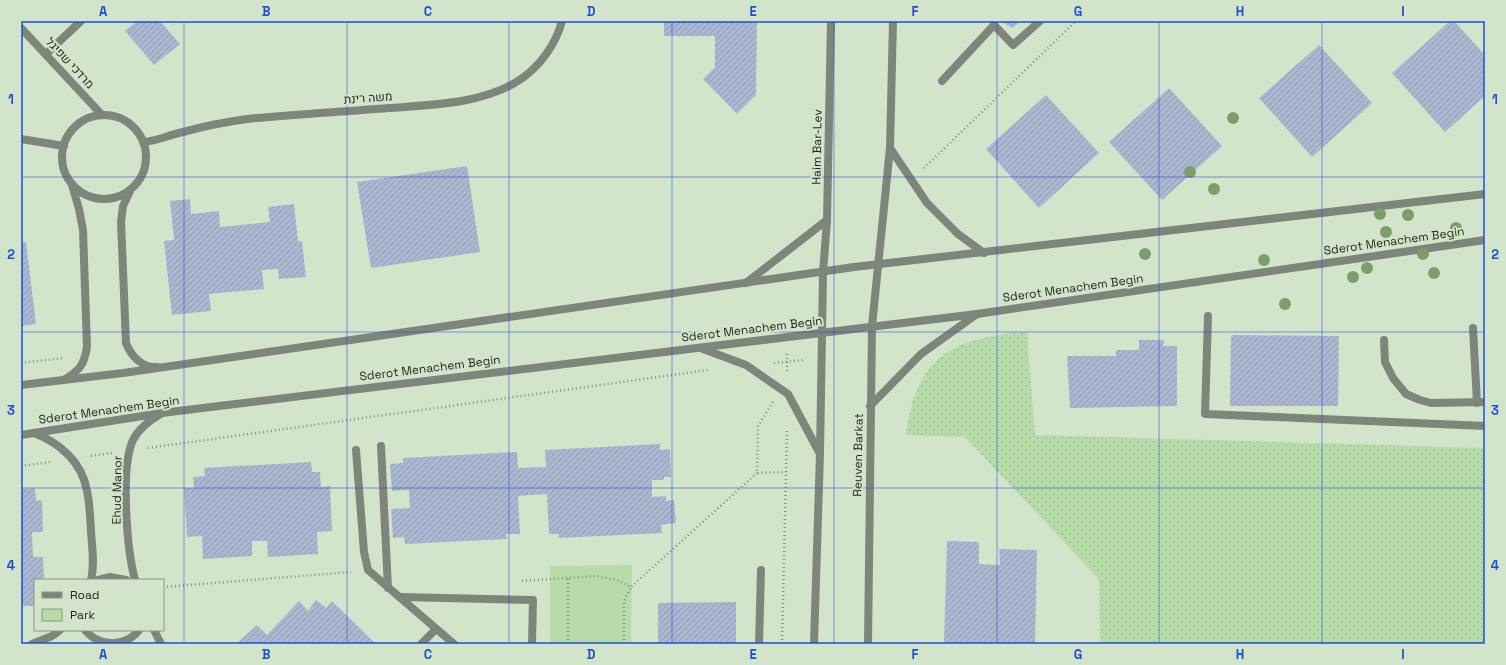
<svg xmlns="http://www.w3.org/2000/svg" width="1506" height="665" font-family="'Space Grotesk',Heebo,sans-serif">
<defs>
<pattern id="grass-dots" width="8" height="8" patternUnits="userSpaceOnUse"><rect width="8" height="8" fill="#b7dca9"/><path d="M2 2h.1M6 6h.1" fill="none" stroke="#9dbd91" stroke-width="1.8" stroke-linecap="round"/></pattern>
<pattern id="building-hatch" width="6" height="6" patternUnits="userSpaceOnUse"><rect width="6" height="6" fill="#abb7d1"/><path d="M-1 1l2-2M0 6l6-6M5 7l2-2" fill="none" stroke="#939db3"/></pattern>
</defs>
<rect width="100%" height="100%" fill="#d2e5cb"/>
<path fill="url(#grass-dots)" d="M 1027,332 L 1035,435 L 1485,448 L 1485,644 L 1100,644 L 1099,579 L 965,437 L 906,435 C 916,357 952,337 1027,332 Z"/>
<polygon fill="#b7dca9" points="632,565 631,644 550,644 550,566"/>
<g fill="url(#building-hatch)">
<polygon points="137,21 160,21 180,44 154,65 125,31"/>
<polygon points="664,21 757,21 756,95 737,114 703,79 715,67 715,36 664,36"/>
<polygon points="1000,21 1020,21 1013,28"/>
<polygon points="1450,21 1454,21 1485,55 1485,96 1445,132 1392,73"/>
<polygon points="1319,45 1372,103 1312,157 1259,98"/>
<polygon points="1169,88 1222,146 1162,200 1109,142"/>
<polygon points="1046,95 1099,153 1039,208 986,149"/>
<polygon points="467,166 480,252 371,268 357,182"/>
<polygon points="190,199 191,214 219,211 220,227 270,222 268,207 294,204 298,241 302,241 306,277 279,279 278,269 262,270 264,289 209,294 211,311 172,315 164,241 174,240 170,201"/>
<polygon points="21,242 26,242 36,324 21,326"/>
<polygon points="1231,335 1339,336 1338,406 1230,406"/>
<polygon points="1139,340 1164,340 1163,346 1177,346 1177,406 1070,408 1067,356 1116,356 1116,350 1139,350"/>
<polygon points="660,444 660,450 670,449 671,477 664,477 664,480 652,480 652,497 666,496 666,501 674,500 676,523 661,525 662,533 558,538 559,534 549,534 547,494 518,496 520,534 506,534 507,539 405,544 404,537 393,538 391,509 410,508 409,490 392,491 390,464 403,463 403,458 517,452 518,468 546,467 545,450"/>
<polygon points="311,462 312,472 320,472 321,487 330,486 332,531 317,532 318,554 268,557 267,541 252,541 252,556 203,559 202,536 187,537 184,488 194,488 193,477 205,476 204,468"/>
<polygon points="35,488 36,501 42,500 43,532 32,532 33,557 43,557 44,580 35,580 35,606 21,606 21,489"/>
<polygon points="947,541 979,542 979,564 1000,565 999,549 1037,550 1035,644 944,644"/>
<polygon points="316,600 326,608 332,601 376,644 236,644 257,625 267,635 299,601 308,611"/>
<polygon points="736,602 736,644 658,644 658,603"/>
</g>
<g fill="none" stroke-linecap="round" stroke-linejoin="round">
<g stroke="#82907e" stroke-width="2.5" stroke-dasharray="1 3" stroke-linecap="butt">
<polyline points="924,168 1076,21"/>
<polyline points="787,354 787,373"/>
<polyline points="21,363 64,358"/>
<polyline points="774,363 805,360"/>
<polyline points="773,402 758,426 757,473 786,472"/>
<polyline points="148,448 708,370"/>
<polyline points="91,456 112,453"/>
<polyline points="21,466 50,462"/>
<polyline points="522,581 596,576 617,580 631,587 757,473"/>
<polyline points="163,587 351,572"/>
<polyline points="568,644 568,579"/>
<polyline points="624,644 624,601 631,587"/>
<polyline points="782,644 787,430"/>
</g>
<g stroke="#7e867b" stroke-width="8">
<polyline points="942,81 994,25 1013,45 1040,21"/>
<polyline points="1208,316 1205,414 1485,426"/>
<polyline points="1473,328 1477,403"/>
<polyline points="1384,340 1385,362 1393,378 1406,394 1420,400 1431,403 1485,402"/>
<polyline points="381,446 388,588"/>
<polyline points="356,450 364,552 368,570 454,644"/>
<polyline points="400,597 533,600 532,644"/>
<polyline points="421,644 436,629"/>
<polyline points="759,644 761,570"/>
</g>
<g stroke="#7e867b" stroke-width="8">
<polyline points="21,28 102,115"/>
<polyline points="46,54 81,21"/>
<circle cx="104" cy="157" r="42"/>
<polyline points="21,139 64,146"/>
<path d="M 143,142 C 156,141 167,136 179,133 C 201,127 224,122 247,119 C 294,114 342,112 389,108 C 431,105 485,104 521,79 C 540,66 556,44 562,21"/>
<path d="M 130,191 L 123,206 L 121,222 L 126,343 C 131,356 142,368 157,367"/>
<path d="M 64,380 C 80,370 84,365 87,347 L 83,230 L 79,209 L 72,185"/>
<path d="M 34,433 C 60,443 82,462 87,491 C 90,504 90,518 91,531 C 92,548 95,564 91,580"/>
<polyline points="98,580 110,577 126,580"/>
<path d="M 135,580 C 127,550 120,468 133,440 C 139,428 150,420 162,413"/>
<path d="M 85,630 C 99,647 125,648 139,630"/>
<polyline points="154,630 161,644"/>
<polyline points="32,644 52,636 60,630"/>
</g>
<g stroke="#7e867b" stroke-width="8">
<polyline points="890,148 927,203 958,234 984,253"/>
<polyline points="746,283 827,220"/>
<polyline points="703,349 746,365 788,394 819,452"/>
<polyline points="21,385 123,373 854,267 1485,194"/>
<polyline points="870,406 921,354 977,314"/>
<polyline points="21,435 162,413 977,314 1485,240"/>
<polyline points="814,644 820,453 823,273 827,220 831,21"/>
<polyline points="868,644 872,326 890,148 893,21"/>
</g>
</g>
<g fill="#7b9e6b">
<circle cx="1233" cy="118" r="6"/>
<circle cx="1190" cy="172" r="6"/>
<circle cx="1214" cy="189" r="6"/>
<circle cx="1380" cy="214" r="6"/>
<circle cx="1408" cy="215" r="6"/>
<circle cx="1456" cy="228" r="6"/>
<circle cx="1386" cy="232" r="6"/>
<circle cx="1145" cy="254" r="6"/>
<circle cx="1423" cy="254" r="6"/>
<circle cx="1264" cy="260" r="6"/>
<circle cx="1367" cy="268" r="6"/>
<circle cx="1434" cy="273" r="6"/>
<circle cx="1353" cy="277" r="6"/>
<circle cx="1285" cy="304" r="6"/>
</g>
<path fill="none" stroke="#1d4ed8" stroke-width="1" stroke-opacity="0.55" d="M 184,21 L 184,644M 347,21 L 347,644M 509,21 L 509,644M 672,21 L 672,644M 834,21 L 834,644M 997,21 L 997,644M 1159,21 L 1159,644M 1322,21 L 1322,644M 21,177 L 1485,177M 21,332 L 1485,332M 21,488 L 1485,488"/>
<g text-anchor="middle" stroke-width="4" stroke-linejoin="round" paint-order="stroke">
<g font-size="12" fill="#1d241b" stroke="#d2e5cb">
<text transform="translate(70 63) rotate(47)" y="4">מרדכי שפיגל</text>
<text transform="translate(368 98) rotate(-4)" y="4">משה רינת</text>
<text transform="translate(817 147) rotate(-89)" y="4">Haim Bar-Lev</text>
<text transform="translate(1394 241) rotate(-8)" y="4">Sderot Menachem Begin</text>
<text transform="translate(1073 288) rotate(-8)" y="4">Sderot Menachem Begin</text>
<text transform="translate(752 329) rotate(-7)" y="4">Sderot Menachem Begin</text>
<text transform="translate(430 368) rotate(-7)" y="4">Sderot Menachem Begin</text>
<text transform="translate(109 410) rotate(-8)" y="4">Sderot Menachem Begin</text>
<text transform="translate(858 455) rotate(-89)" y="4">Reuven Barkat</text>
<text transform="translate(117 490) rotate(-89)" y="4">Ehud Manor</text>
</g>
</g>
<rect width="1506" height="665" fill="none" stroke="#d2e5cb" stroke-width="44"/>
<rect x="34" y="579" width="130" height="52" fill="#d2e5cb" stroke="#8a9885"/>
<rect x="42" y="592" width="20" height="6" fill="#7e867b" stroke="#8a9885"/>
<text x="70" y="599" font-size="12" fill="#1d241b">Road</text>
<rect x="42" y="609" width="20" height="12" fill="#b7dca9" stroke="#8a9885"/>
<text x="70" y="619" font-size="12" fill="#1d241b">Park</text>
<rect x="22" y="22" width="1462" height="621" fill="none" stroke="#1d4ed8" stroke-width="1.5"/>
<g font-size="13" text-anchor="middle" font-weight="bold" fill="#1d4ed8">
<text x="103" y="16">A</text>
<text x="266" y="16">B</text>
<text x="428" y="16">C</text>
<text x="591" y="16">D</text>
<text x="753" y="16">E</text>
<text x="915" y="16">F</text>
<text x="1078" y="16">G</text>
<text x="1240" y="16">H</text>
<text x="1403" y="16">I</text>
<text x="11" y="104">1</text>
<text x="1495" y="104">1</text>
<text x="11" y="259">2</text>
<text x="1495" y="259">2</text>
<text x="11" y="415">3</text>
<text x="1495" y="415">3</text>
<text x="11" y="570">4</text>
<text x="1495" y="570">4</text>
<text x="103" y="659">A</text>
<text x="266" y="659">B</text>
<text x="428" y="659">C</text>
<text x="591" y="659">D</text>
<text x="753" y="659">E</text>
<text x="915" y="659">F</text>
<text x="1078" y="659">G</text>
<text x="1240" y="659">H</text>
<text x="1403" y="659">I</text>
</g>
</svg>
